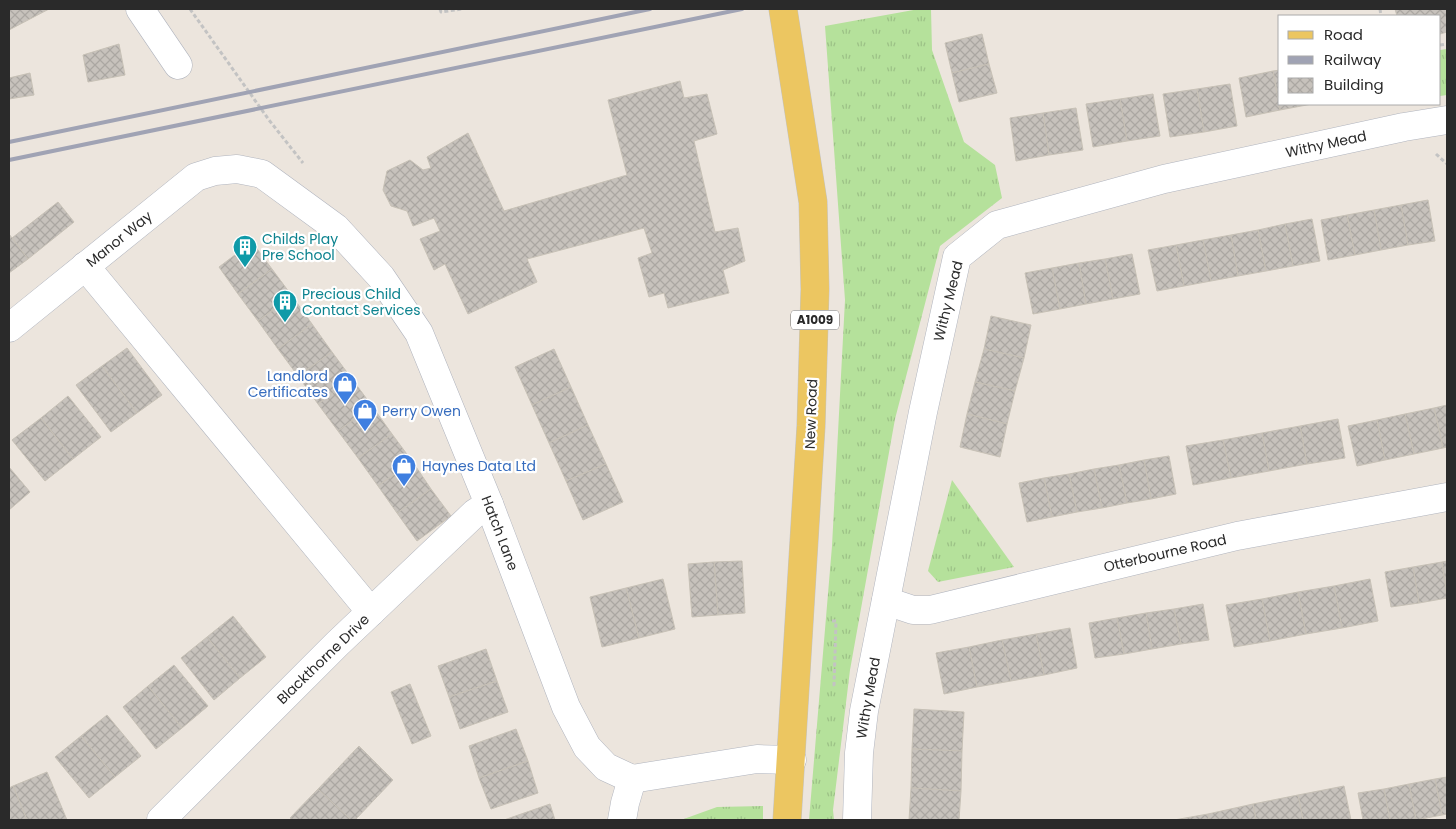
<svg xmlns="http://www.w3.org/2000/svg" width="1456" height="829" font-family="Poppins,sans-serif">
<defs>
<pattern id="grass-tufts" width="24" height="20" patternUnits="userSpaceOnUse" patternTransform="scale(1.25)"><rect width="24" height="20" fill="#b5e19b"/><path d="M3 7l-1-3M5 7V3M7 7l1-3M15 17l-1-3M17 17v-4M19 17l1-3" fill="none" stroke="#9cc186"/></pattern>
<pattern id="building-cross-hatch" width="8" height="8" patternUnits="userSpaceOnUse" patternTransform="scale(1.25)"><rect width="8" height="8" fill="#c7c2bc"/><path d="M0 0l8 8M0 8l8-8" fill="none" stroke="#aba7a2"/></pattern>
</defs>
<rect width="100%" height="100%" fill="#ece5dd"/>
<g fill="url(#grass-tufts)">
<polygon points="919,9 931,9 932,50 964,142 995,165 1002,198 940,246 895,419 850,670 833,810 834,820 809,820 832,546 845,300 825,26"/>
<polygon points="1447,49 1447,95 1440,96 1440,50"/>
<polygon points="952,480 1014,567 938,582 928,571"/>
<polygon points="763,806 763,820 681,820 717,807"/>
</g>
<g fill="url(#building-cross-hatch)" stroke="#c7c1b6">
<polygon points="9,9 49,9 9,30"/>
<polygon points="1395,9 1447,9 1447,32 1440,34 1440,16 1397,16"/>
<polygon points="982,34 989,64 952,73 945,43"/>
<polygon points="119,44 125,75 88,82 83,55"/>
<polygon points="989,64 997,93 959,102 952,73"/>
<polygon points="1280,70 1280,104 1312,104 1280,110 1273,71"/>
<polygon points="1273,71 1280,110 1246,117 1239,78"/>
<polygon points="30,73 34,95 9,99 9,78"/>
<polygon points="680,81 684,98 707,94 717,134 694,141 715,232 738,228 745,261 723,270 729,293 668,308 664,293 649,297 638,258 652,253 644,228 527,259 537,282 468,314 445,264 434,270 420,239 440,231 434,218 413,226 407,211 391,206 383,190 387,171 410,160 423,170 431,168 427,157 468,133 504,211 627,175 608,100"/>
<polygon points="1230,84 1237,126 1204,132 1197,89"/>
<polygon points="1197,89 1204,132 1170,137 1163,94"/>
<polygon points="1153,94 1160,136 1127,141 1120,99"/>
<polygon points="1120,99 1127,141 1093,147 1086,104"/>
<polygon points="1076,108 1083,150 1049,155 1043,113"/>
<polygon points="1043,113 1049,155 1016,161 1010,118"/>
<polygon points="1428,200 1435,241 1408,245 1401,205"/>
<polygon points="58,202 74,222 28,259 12,238"/>
<polygon points="1401,205 1408,245 1381,250 1374,210"/>
<polygon points="1374,210 1381,250 1355,255 1347,215"/>
<polygon points="1347,215 1355,255 1328,260 1321,220"/>
<polygon points="1312,219 1320,261 1293,266 1285,224"/>
<polygon points="1285,224 1293,266 1266,271 1258,230"/>
<polygon points="1258,230 1266,271 1238,276 1231,235"/>
<polygon points="9,234 28,259 9,273"/>
<polygon points="1231,235 1238,276 1211,281 1203,240"/>
<polygon points="1203,240 1211,281 1184,286 1176,245"/>
<polygon points="252,242 272,269 238,294 219,267"/>
<polygon points="1176,245 1184,286 1157,291 1148,250"/>
<polygon points="1132,254 1140,294 1113,299 1105,259"/>
<polygon points="1105,259 1113,299 1086,304 1079,263"/>
<polygon points="1079,263 1086,304 1060,309 1052,268"/>
<polygon points="1052,268 1060,309 1033,314 1025,273"/>
<polygon points="272,269 292,296 258,321 238,294"/>
<polygon points="292,296 312,324 278,349 258,321"/>
<polygon points="991,316 1031,325 1024,358 984,349"/>
<polygon points="312,324 332,352 298,376 278,349"/>
<polygon points="127,348 162,395 137,413 102,366"/>
<polygon points="554,349 571,387 532,405 515,367"/>
<polygon points="984,349 1024,358 1015,391 975,382"/>
<polygon points="332,352 352,379 318,404 298,376"/>
<polygon points="102,366 137,413 111,432 76,385"/>
<polygon points="352,379 372,406 338,431 318,404"/>
<polygon points="975,382 1015,391 1007,424 967,414"/>
<polygon points="571,387 588,425 549,443 532,405"/>
<polygon points="68,396 101,437 73,459 41,418"/>
<polygon points="1447,405 1447,447 1443,448 1434,408"/>
<polygon points="372,406 392,434 358,458 338,431"/>
<polygon points="1434,408 1443,448 1414,454 1405,414"/>
<polygon points="967,414 1007,424 1000,457 960,447"/>
<polygon points="1405,414 1414,454 1385,460 1377,420"/>
<polygon points="41,418 73,459 45,481 12,440"/>
<polygon points="1338,419 1345,458 1307,464 1300,426"/>
<polygon points="1377,420 1385,460 1357,466 1348,426"/>
<polygon points="588,425 606,464 566,481 549,443"/>
<polygon points="1300,426 1307,464 1269,471 1262,433"/>
<polygon points="1262,433 1269,471 1231,478 1223,440"/>
<polygon points="392,434 412,461 378,486 358,458"/>
<polygon points="1223,440 1231,478 1193,485 1186,446"/>
<polygon points="1169,456 1176,494 1151,499 1144,460"/>
<polygon points="1144,460 1151,499 1127,503 1119,465"/>
<polygon points="412,461 431,489 397,513 378,486"/>
<polygon points="606,464 623,502 583,520 566,481"/>
<polygon points="1119,465 1127,503 1102,508 1094,469"/>
<polygon points="9,467 30,492 9,510"/>
<polygon points="1094,469 1102,508 1077,512 1069,474"/>
<polygon points="1069,474 1077,512 1052,517 1044,478"/>
<polygon points="1044,478 1052,517 1027,522 1019,483"/>
<polygon points="431,489 451,516 417,541 397,513"/>
<polygon points="742,561 745,613 718,615 714,562"/>
<polygon points="1447,561 1447,596 1442,562"/>
<polygon points="714,562 718,615 692,617 688,564"/>
<polygon points="1442,562 1447,598 1419,603 1413,567"/>
<polygon points="1413,567 1419,603 1391,607 1385,572"/>
<polygon points="663,579 675,629 639,638 626,588"/>
<polygon points="1370,579 1378,621 1342,628 1334,586"/>
<polygon points="1334,586 1342,628 1306,634 1298,592"/>
<polygon points="626,588 639,638 602,647 590,597"/>
<polygon points="1298,592 1306,634 1270,641 1262,599"/>
<polygon points="1262,599 1270,641 1234,647 1226,605"/>
<polygon points="1203,604 1209,640 1181,644 1174,609"/>
<polygon points="1174,609 1181,644 1152,649 1146,613"/>
<polygon points="1146,613 1152,649 1124,654 1117,618"/>
<polygon points="233,616 266,657 240,678 207,637"/>
<polygon points="1117,618 1124,654 1095,658 1089,623"/>
<polygon points="1070,628 1077,668 1044,675 1036,634"/>
<polygon points="1036,634 1044,675 1011,681 1002,640"/>
<polygon points="207,637 240,678 214,700 181,658"/>
<polygon points="1002,640 1011,681 977,687 969,647"/>
<polygon points="969,647 977,687 944,694 936,653"/>
<polygon points="486,649 497,681 449,697 438,666"/>
<polygon points="174,665 208,706 182,728 148,686"/>
<polygon points="497,681 508,712 460,729 449,697"/>
<polygon points="410,684 431,736 412,744 391,692"/>
<polygon points="148,686 182,728 156,749 123,707"/>
<polygon points="914,709 964,712 962,751 912,749"/>
<polygon points="107,715 141,756 115,777 81,736"/>
<polygon points="516,729 528,761 479,778 469,746"/>
<polygon points="81,736 115,777 89,798 55,757"/>
<polygon points="359,746 393,780 355,820 351,820 318,789"/>
<polygon points="912,749 962,751 961,791 911,788"/>
<polygon points="528,761 538,793 491,809 479,778"/>
<polygon points="47,772 67,820 27,820 13,786"/>
<polygon points="1447,777 1447,814 1442,815 1435,779"/>
<polygon points="1435,779 1442,815 1416,820 1409,784"/>
<polygon points="1409,784 1416,820 1390,820 1384,789"/>
<polygon points="13,786 27,820 9,820 9,788"/>
<polygon points="1344,786 1351,820 1303,820 1298,795"/>
<polygon points="911,788 961,791 959,820 909,820"/>
<polygon points="318,789 351,820 293,820 290,818"/>
<polygon points="1384,789 1390,820 1363,820 1358,793"/>
<polygon points="1298,795 1303,820 1256,820 1253,804"/>
<polygon points="550,804 555,820 504,820"/>
<polygon points="1253,804 1256,820 1209,820 1208,814"/>
<polygon points="1208,814 1209,820 1174,820"/>
</g>
<g fill="none" stroke-linecap="round" stroke-linejoin="round">
<defs>
<g id="minor">
<polyline points="140,9 178,65"/>
<polyline points="85,266 371,612"/>
<polyline points="9,328 196,177 215,171 237,169 262,174 336,228 381,277 419,333 489,504 566,707 587,747 606,767 632,779 757,759 792,760"/>
<polyline points="886,601 913,610 930,610 1237,536 1447,497"/>
<polyline points="161,820 337,644 475,513 489,504"/>
<polyline points="622,820 625,803 632,779"/>
<polyline points="857,820 859,753 864,711 923,412 957,257 997,225 1164,179 1404,127 1447,120"/>
</g>
<polyline id="major" points="783,9 813,202 815,289 811,426 787,820"/>
</defs>
<use href="#minor" stroke="#b0b4be" stroke-width="29"/>
<use href="#major" stroke="#c3c3c3" stroke-width="29"/>
<g stroke="#c3c3c3" stroke-width="3" stroke-dasharray="4 2.5" stroke-linecap="butt">
<polyline points="190,9 269,120 303,163"/>
<polyline points="440,9 441,12 462,9"/>
<polyline points="1380,9 1381,16"/>
<polyline points="1440,45 1447,44"/>
<polyline points="1436,154 1447,164"/>
<polyline points="832,621 836,621 834,685 835,687"/>
</g>
<use href="#minor" stroke="#fff" stroke-width="28"/>
<use href="#major" stroke="#ecc661" stroke-width="28"/>
<g stroke="#a0a3b4" stroke-width="4">
<polyline points="9,142 650,9"/>
<polyline points="9,160 742,9"/>
</g>
</g>
<defs>
<symbol id="building-pin" viewBox="-11 -11 22 30"><path d="M0 17L-7.5 6A9.5 9.5 0 1 1 7.5 6Z" fill="#0f9aa8" stroke="#fff"/><path d="M-4-6H4V6H1V3H-1V6H-4ZM-2.5-4.3h1.7v1.8h-1.7ZM.8-4.3h1.7v1.8H.8ZM-2.5-1h1.7V.8h-1.7ZM.8-1h1.7V.8H.8Z" fill="#fff"/></symbol>
<symbol id="shop-pin" viewBox="-11 -11 22 30"><path d="M0 17L-7.5 6A9.5 9.5 0 1 1 7.5 6Z" fill="#3f7fe0" stroke="#fff"/><path d="M-5-2.5h2.3a2.7 3.5 0 0 1 5.4 0H5L5.5 6h-11ZM-1.5-2.5h3a1.5 2.3 0 0 0-3 0Z" fill="#fff"/></symbol>
</defs>
<g fill-rule="evenodd">
<use href="#building-pin" x="231" y="233" width="28" height="38"/>
<use href="#building-pin" x="271" y="288" width="28" height="38"/>
<use href="#shop-pin" x="331" y="370" width="28" height="38"/>
<use href="#shop-pin" x="351" y="397" width="28" height="38"/>
<use href="#shop-pin" x="390" y="452" width="28" height="38"/>
</g>
<g text-anchor="middle" stroke-width="4.5" stroke-linejoin="round" paint-order="stroke">
<rect fill="#fff" stroke="#6a6a6a" stroke-width="1" x="791" y="310.5" width="48" height="19" rx="4"/>
<g font-size="12" font-weight="bold" fill="#2a2a2a">
<text x="815" y="324">A1009</text>
</g>
<g font-size="14" fill="#2a2a2a" stroke="#fff">
<text transform="translate(1326 144) rotate(-12)" y="5">Withy Mead</text>
<text transform="translate(119 239) rotate(-39)" y="5">Manor Way</text>
<text transform="translate(948 301) rotate(-76)" y="5">Withy Mead</text>
<text transform="translate(811 414) rotate(-88)" y="5">New Road</text>
<text transform="translate(500 533) rotate(69)" y="5">Hatch Lane</text>
<text transform="translate(1165 553) rotate(-13)" y="5">Otterbourne Road</text>
<text transform="translate(323 659) rotate(-44)" y="5">Blackthorne Drive</text>
<text transform="translate(868 698) rotate(-80)" y="5">Withy Mead</text>
</g>
<g font-size="14" fill="#0d838f" stroke="#fff" text-anchor="start">
<text x="262" y="244">Childs Play<tspan x="262" dy="16">Pre School</tspan></text>
<text x="302" y="299">Precious Child<tspan x="302" dy="16">Contact Services</tspan></text>
</g>
<g font-size="14" fill="#366cbe" stroke="#fff" text-anchor="start">
<text x="328" y="381" text-anchor="end">Landlord<tspan x="328" dy="16">Certificates</tspan></text>
<text x="382" y="416">Perry Owen</text>
<text x="422" y="471">Haynes Data Ltd</text>
</g>
</g>
<rect width="1456" height="829" fill="none" stroke="#2a2a2a" stroke-width="20"/>
<rect x="1278" y="15" width="162" height="90" fill="#ffffff" stroke="#aaaaaa"/>
<rect x="1288" y="31" width="25" height="8" fill="#ecc661" stroke="#aaaaaa"/>
<text x="1324" y="40" font-size="15" fill="#2a2a2a">Road</text>
<rect x="1288" y="56" width="25" height="8" fill="#a0a3b4" stroke="#aaaaaa"/>
<text x="1324" y="65" font-size="15" fill="#2a2a2a">Railway</text>
<rect x="1288" y="78" width="25" height="15" fill="url(#building-cross-hatch)" stroke="#aaaaaa"/>
<text x="1324" y="90" font-size="15" fill="#2a2a2a">Building</text>
</svg>
